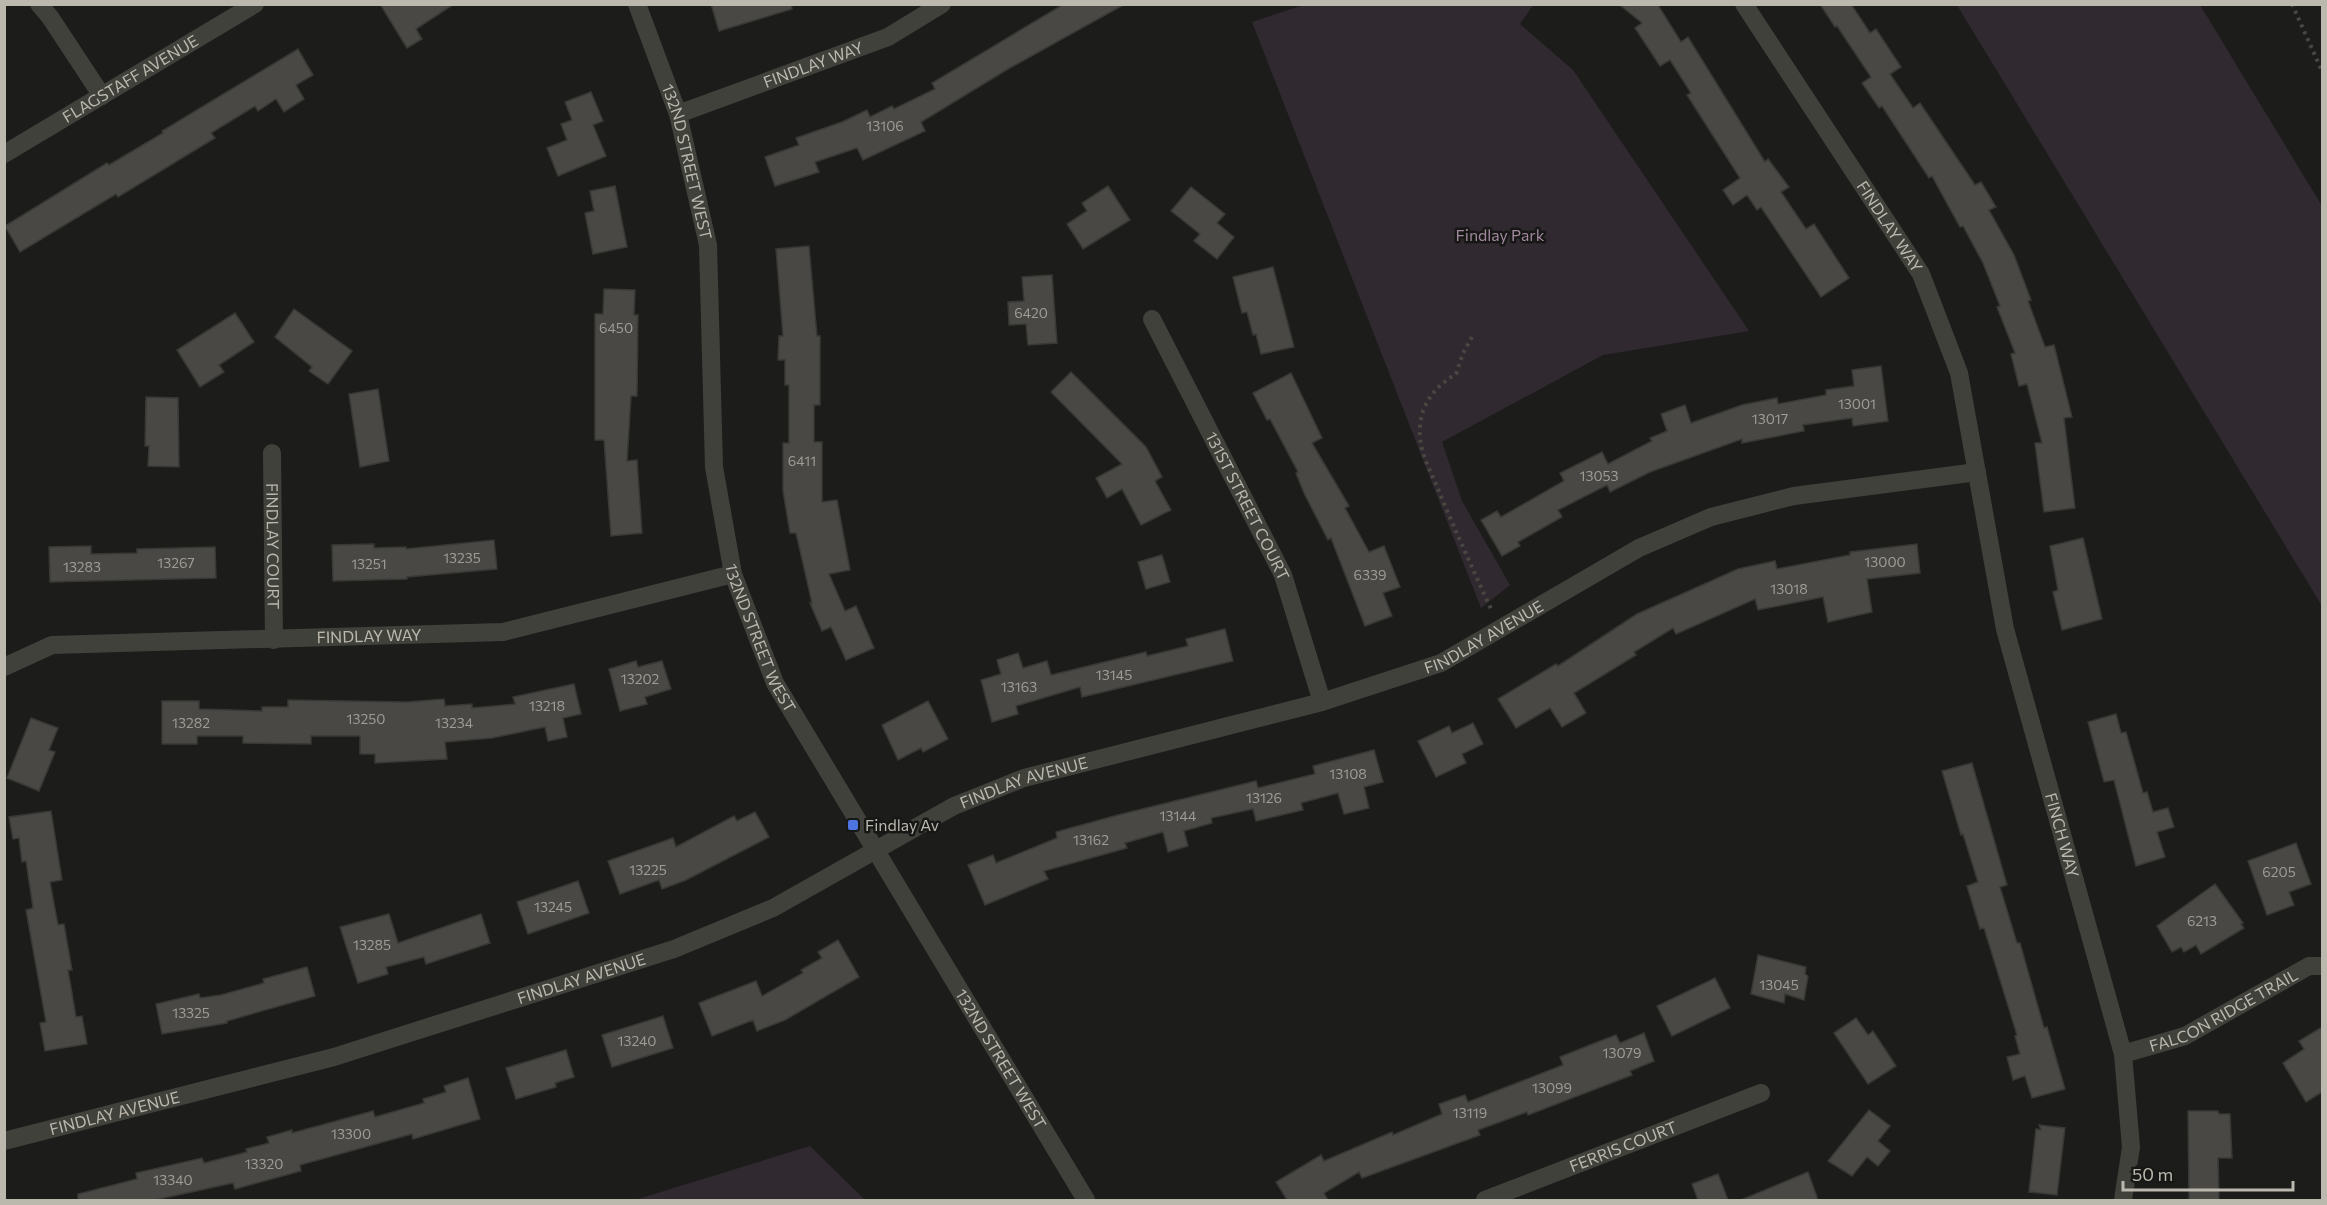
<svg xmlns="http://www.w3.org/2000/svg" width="2327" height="1205" font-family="Commissioner,sans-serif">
<rect width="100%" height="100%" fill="#1c1d1b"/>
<g fill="#312930">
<polygon points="1304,5 1533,5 1520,24 1573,70 1749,331 1603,355 1442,442 1462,501 1510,585 1481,608 1252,22"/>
<polygon points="1957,5 2200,5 2322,206 2322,606"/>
<polygon points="810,1146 865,1200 635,1200"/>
</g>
<g fill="#494845" stroke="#383835" stroke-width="1.5">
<polygon points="380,4 454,4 416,29 422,39 407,48"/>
<polygon points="711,4 791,4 792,9 719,31"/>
<polygon points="1064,4 1125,4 1008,69 921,122 925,131 863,160 857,148 815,162 819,172 775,186 765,157 799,145 796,138 842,122 867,110 870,117 892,106 894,109 935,89 932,83"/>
<polygon points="1820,4 1851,4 1870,33 1876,29 1901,67 1890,74 1913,108 1920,103 1975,185 1981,182 1996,207 1989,210 2014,255 2031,300 2028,301 2045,347 2054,345 2072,417 2064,418 2075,508 2044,512 2035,443 2042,443 2027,384 2019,386 2011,354 2015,353 1997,307 2000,306 1983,263 1963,226 1960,227 1932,176 1929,178 1882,106 1879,108 1862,83 1871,77 1837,26 1835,27"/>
<polygon points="1620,5 1658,5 1681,42 1688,37 1765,162 1768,159 1789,187 1781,192 1806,229 1814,224 1849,278 1821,297 1761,207 1757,210 1747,195 1733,205 1723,190 1740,178 1687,95 1691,93 1670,60 1660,66 1635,28 1642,23"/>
<polygon points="298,49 313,75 296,85 304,99 284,112 276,99 258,111 255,106 211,133 215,138 118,197 116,194 20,252 5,226 107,163 109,165 163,133 162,131"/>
<polygon points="591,92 603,121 593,125 606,156 558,176 547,148 567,140 561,124 572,120 565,102"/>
<polygon points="615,186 627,247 593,254 585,213 594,211 590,191"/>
<polygon points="1108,186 1130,220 1083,249 1067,224 1087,211 1082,203"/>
<polygon points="1191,187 1225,214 1217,223 1234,237 1217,259 1194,241 1200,234 1171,211"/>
<polygon points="809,246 817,336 820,336 820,405 814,405 814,442 822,442 822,502 837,500 850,570 829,574 845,611 856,606 874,648 846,660 831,627 822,631 810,603 812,603 796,533 790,533 783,491 783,443 789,443 789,385 785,385 785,360 778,360 779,336 783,336 776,249"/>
<polygon points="1273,267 1294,347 1261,354 1256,334 1253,335 1247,312 1242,313 1233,277"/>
<polygon points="1052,275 1057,343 1028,345 1026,324 1009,325 1008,302 1024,301 1022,277"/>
<polygon points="604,289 635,290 634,315 638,315 637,396 631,396 627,461 637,460 642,533 611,536 604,440 595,440 595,314 603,314"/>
<polygon points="294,309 352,351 328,384 309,371 312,367 275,337"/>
<polygon points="235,313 254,342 219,365 224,372 200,387 177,350"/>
<polygon points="1881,366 1888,421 1853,426 1852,418 1803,425 1804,431 1742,443 1742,439 1650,472 1610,492 1607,485 1558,510 1562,517 1518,542 1520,546 1502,556 1481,520 1497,511 1501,517 1564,481 1560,473 1602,452 1608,464 1652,441 1650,438 1667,431 1661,414 1685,405 1691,423 1742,405 1777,398 1778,404 1826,395 1826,390 1854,386 1852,370"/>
<polygon points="1071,372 1146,447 1162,477 1155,481 1171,510 1141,525 1122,489 1107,498 1096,478 1122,464 1051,392"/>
<polygon points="1291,373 1322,438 1312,443 1349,506 1345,508 1369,552 1384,546 1400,587 1383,593 1392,616 1365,626 1331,538 1328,540 1304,493 1296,473 1298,472 1270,419 1267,420 1253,393"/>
<polygon points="378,389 389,461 360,467 349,394"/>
<polygon points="146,397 178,398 179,467 148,466 149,446 145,446"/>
<polygon points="2083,538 2102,619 2062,630 2053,592 2058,590 2050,546"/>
<polygon points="494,540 497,569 407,577 407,579 333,581 332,545 374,544 374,548 406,547 406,549"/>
<polygon points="1917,544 1920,573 1867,579 1872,612 1828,622 1823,597 1758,610 1755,599 1676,634 1673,628 1634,652 1636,655 1574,693 1586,713 1562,727 1550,708 1516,728 1498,699 1556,664 1558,666 1637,614 1738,569 1775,561 1777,569 1850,555 1850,552"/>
<polygon points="91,546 91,554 137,553 137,549 215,547 216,578 50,582 49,547"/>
<polygon points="1162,555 1170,582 1146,589 1138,562"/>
<polygon points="1225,629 1233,661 1082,697 1080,687 1016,706 1018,714 992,722 981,680 1001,674 997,660 1018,653 1023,668 1047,661 1051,675 1146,652 1147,656 1188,646 1186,639"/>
<polygon points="636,661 638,667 662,661 671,689 645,697 647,704 620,711 609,669"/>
<polygon points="574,684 581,714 563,718 567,737 548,741 545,727 492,738 445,742 447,759 375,763 375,754 360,754 360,736 311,736 311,744 243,743 243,736 197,736 197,744 162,744 162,701 199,701 199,709 262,711 262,707 288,707 288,700 408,702 444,699 445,706 472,704 472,708 515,704 513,697"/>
<polygon points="928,701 948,739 923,752 921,748 898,760 882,725"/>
<polygon points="2116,714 2121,733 2126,732 2143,793 2147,792 2153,812 2168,808 2174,827 2157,832 2165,857 2136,866 2114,780 2104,782 2088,722"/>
<polygon points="31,718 58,728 49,750 55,752 39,791 7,778"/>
<polygon points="1473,723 1483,744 1462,754 1466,763 1436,777 1418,741 1449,726 1452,733"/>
<polygon points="1374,750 1383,782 1364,787 1369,808 1344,814 1338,793 1301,803 1303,810 1256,821 1253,809 1211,818 1212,823 1184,831 1188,846 1168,852 1163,832 1125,843 1127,848 1044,871 1048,879 985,905 968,865 993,855 996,863 1057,838 1056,832 1118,815 1256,781 1258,788 1315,774 1313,766"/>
<polygon points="1972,763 2007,885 2000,887 2017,943 2020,943 2044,1028 2047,1027 2065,1089 2032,1098 2025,1076 2013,1080 2007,1057 2020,1054 2015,1036 2017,1035 1984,928 1980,929 1967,886 1978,882 1963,834 1961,835 1942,771"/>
<polygon points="51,811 62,880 50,882 58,925 64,924 72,970 68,970 76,1017 82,1016 87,1044 45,1051 40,1023 46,1022 26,910 33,908 26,861 22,862 19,838 13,839 9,817"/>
<polygon points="755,812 769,837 686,880 662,889 659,880 620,894 608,861 673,838 676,847 734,816 737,821"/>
<polygon points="2296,843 2311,884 2289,892 2294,905 2267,915 2248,861"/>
<polygon points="578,881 589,913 528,934 517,902"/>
<polygon points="2215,884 2243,923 2241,924 2244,928 2201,954 2196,945 2184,952 2181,947 2172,952 2157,926"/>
<polygon points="389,914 398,943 481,914 490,943 426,964 424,957 386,967 388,974 358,983 340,927"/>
<polygon points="838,940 859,977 785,1020 757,1031 753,1020 712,1036 699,1003 756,981 762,996 803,973 801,970 822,958 818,952"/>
<polygon points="1758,955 1806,967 1805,974 1808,976 1804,1000 1785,994 1784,1003 1751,994"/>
<polygon points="307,967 315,996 227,1021 227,1023 162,1034 156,1004 199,994 200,998 221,995 264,983 263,979"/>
<polygon points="1715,978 1730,1008 1672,1036 1657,1006"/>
<polygon points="663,1016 673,1048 612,1067 602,1035"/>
<polygon points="1856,1018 1868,1035 1873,1031 1896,1066 1868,1084 1834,1033"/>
<polygon points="2322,1027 2322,1092 2306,1102 2283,1063 2304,1049 2299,1041"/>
<polygon points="1644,1033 1654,1061 1630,1071 1632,1075 1528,1115 1527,1112 1478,1130 1480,1135 1362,1178 1359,1172 1324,1193 1328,1200 1287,1200 1276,1182 1321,1155 1324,1161 1392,1132 1393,1135 1442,1114 1439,1104 1465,1095 1468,1102 1563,1065 1560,1057 1590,1045 1616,1035 1620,1043"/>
<polygon points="566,1050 574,1077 555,1083 556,1087 516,1099 506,1068"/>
<polygon points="468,1078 480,1119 413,1139 412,1134 300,1165 301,1171 235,1189 233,1183 155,1200 78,1200 78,1194 137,1179 136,1173 202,1158 204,1163 247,1152 246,1149 269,1143 267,1137 292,1130 292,1133 373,1111 375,1117 424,1103 423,1099 446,1092 444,1086"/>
<polygon points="1869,1110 1890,1126 1878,1141 1890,1151 1878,1166 1867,1157 1852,1176 1828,1161"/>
<polygon points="2188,1111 2218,1111 2219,1114 2230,1114 2232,1158 2218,1158 2219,1200 2189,1200"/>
<polygon points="2039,1125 2065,1128 2057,1195 2029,1192 2036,1129 2041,1130"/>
<polygon points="1808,1172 1818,1200 1741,1200"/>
<polygon points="1718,1174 1728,1200 1698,1200 1692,1184"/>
</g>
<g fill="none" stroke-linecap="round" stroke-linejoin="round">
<g stroke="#484742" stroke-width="4" stroke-dasharray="3 4.5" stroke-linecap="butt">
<polyline points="2292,4 2322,71"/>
<path d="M 1472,337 L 1463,353 L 1456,374 C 1436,386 1421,403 1420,428 C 1418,449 1430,470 1438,489 C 1455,530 1473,570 1492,611"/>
</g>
<g stroke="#41413c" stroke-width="18">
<polyline points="39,4 50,17 102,96"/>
<path id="s1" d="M 1744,4 L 1921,274 L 1959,373 L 2005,629 L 2123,1054 L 2131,1147 L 2123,1200"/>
<path id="s2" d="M 678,114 L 888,37 L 942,4"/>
<path id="s3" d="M 4,154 L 255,4"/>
<path id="s4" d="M 1152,319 L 1283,575 L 1322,702"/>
<path id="s5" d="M 272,453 L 274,640"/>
<path id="s6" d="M 4,667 L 52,645 L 503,632 L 733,574"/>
<path id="s7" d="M 2123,1054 L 2185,1036 L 2309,966 L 2322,966"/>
<path id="s8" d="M 4,1141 L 334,1057 L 674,949 L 773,908 L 954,806 L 1024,778 L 1322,702 L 1441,663 L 1639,548 L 1711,517 L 1794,496 L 1977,472"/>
<path id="s9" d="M 1485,1200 L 1761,1093"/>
</g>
<path stroke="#41413c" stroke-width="18" id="s10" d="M 637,4 L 678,114 L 708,245 L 714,467 L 733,574 L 775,683 L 1086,1200"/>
</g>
<rect fill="#4e74e1" stroke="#171816" stroke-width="2" x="847" y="819" width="12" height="12" rx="3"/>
<g text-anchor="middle" stroke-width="5" stroke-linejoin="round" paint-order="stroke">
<g font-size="14" fill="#9e9c94">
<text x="885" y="131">13106</text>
<text x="1031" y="318">6420</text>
<text x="616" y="333">6450</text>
<text x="1857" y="409">13001</text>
<text x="1770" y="424">13017</text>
<text x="802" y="466">6411</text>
<text x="1599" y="481">13053</text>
<text x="462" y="563">13235</text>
<text x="1885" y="567">13000</text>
<text x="176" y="568">13267</text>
<text x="369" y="569">13251</text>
<text x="82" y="572">13283</text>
<text x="1370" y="580">6339</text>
<text x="1789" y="594">13018</text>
<text x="1114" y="680">13145</text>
<text x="640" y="684">13202</text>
<text x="1019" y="692">13163</text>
<text x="547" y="711">13218</text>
<text x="366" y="724">13250</text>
<text x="191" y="728">13282</text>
<text x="454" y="728">13234</text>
<text x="1348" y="779">13108</text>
<text x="1264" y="803">13126</text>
<text x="1178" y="821">13144</text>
<text x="1091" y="845">13162</text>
<text x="648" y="875">13225</text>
<text x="2279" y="877">6205</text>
<text x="553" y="912">13245</text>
<text x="2202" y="926">6213</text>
<text x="372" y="950">13285</text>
<text x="1779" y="990">13045</text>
<text x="191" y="1018">13325</text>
<text x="637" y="1046">13240</text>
<text x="1622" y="1058">13079</text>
<text x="1552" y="1093">13099</text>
<text x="1470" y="1118">13119</text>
<text x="351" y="1139">13300</text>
<text x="264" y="1169">13320</text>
<text x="173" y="1185">13340</text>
</g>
<g font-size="16" fill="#bbb8ae" stroke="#171816">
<text dy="6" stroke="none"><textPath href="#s2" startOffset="144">FINDLAY WAY</textPath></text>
<text dy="6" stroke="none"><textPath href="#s3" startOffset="147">FLAGSTAFF AVENUE</textPath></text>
<text dy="6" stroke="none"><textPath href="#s10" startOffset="166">132ND STREET WEST</textPath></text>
<text dy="6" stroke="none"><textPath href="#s1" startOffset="266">FINDLAY WAY</textPath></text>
<text dy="6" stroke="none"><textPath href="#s4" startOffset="210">131ST STREET COURT</textPath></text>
<text dy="6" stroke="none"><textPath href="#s5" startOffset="93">FINDLAY COURT</textPath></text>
<text dy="6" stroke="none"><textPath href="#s8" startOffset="1570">FINDLAY AVENUE</textPath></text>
<text dy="6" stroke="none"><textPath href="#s6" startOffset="370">FINDLAY WAY</textPath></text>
<text dy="6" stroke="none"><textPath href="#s10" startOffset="652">132ND STREET WEST</textPath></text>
<text dy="6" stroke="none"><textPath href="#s8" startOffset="1086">FINDLAY AVENUE</textPath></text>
<text dy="6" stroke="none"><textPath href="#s1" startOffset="903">FINCH WAY</textPath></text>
<text dy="6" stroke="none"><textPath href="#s8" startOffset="600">FINDLAY AVENUE</textPath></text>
<text dy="6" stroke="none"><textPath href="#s7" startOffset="110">FALCON RIDGE TRAIL</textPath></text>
<text dy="6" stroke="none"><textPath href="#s10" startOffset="1138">132ND STREET WEST</textPath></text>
<text dy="6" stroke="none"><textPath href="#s8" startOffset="114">FINDLAY AVENUE</textPath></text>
<text dy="6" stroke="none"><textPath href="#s9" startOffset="148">FERRIS COURT</textPath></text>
</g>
<g font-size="16" fill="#a388a0" stroke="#171816">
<text x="1500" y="241">Findlay Park</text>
</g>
<g font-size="16" fill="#bbb8ae" stroke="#171816" text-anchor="start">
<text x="865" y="831">Findlay Av</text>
</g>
</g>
<rect width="2327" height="1205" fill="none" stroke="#bbb8ae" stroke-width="12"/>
<path d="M2123 1181v9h170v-9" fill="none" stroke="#bbb8ae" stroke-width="3"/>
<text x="2132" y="1181" font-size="18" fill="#bbb8ae" stroke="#171816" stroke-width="4.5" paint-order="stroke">50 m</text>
</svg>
